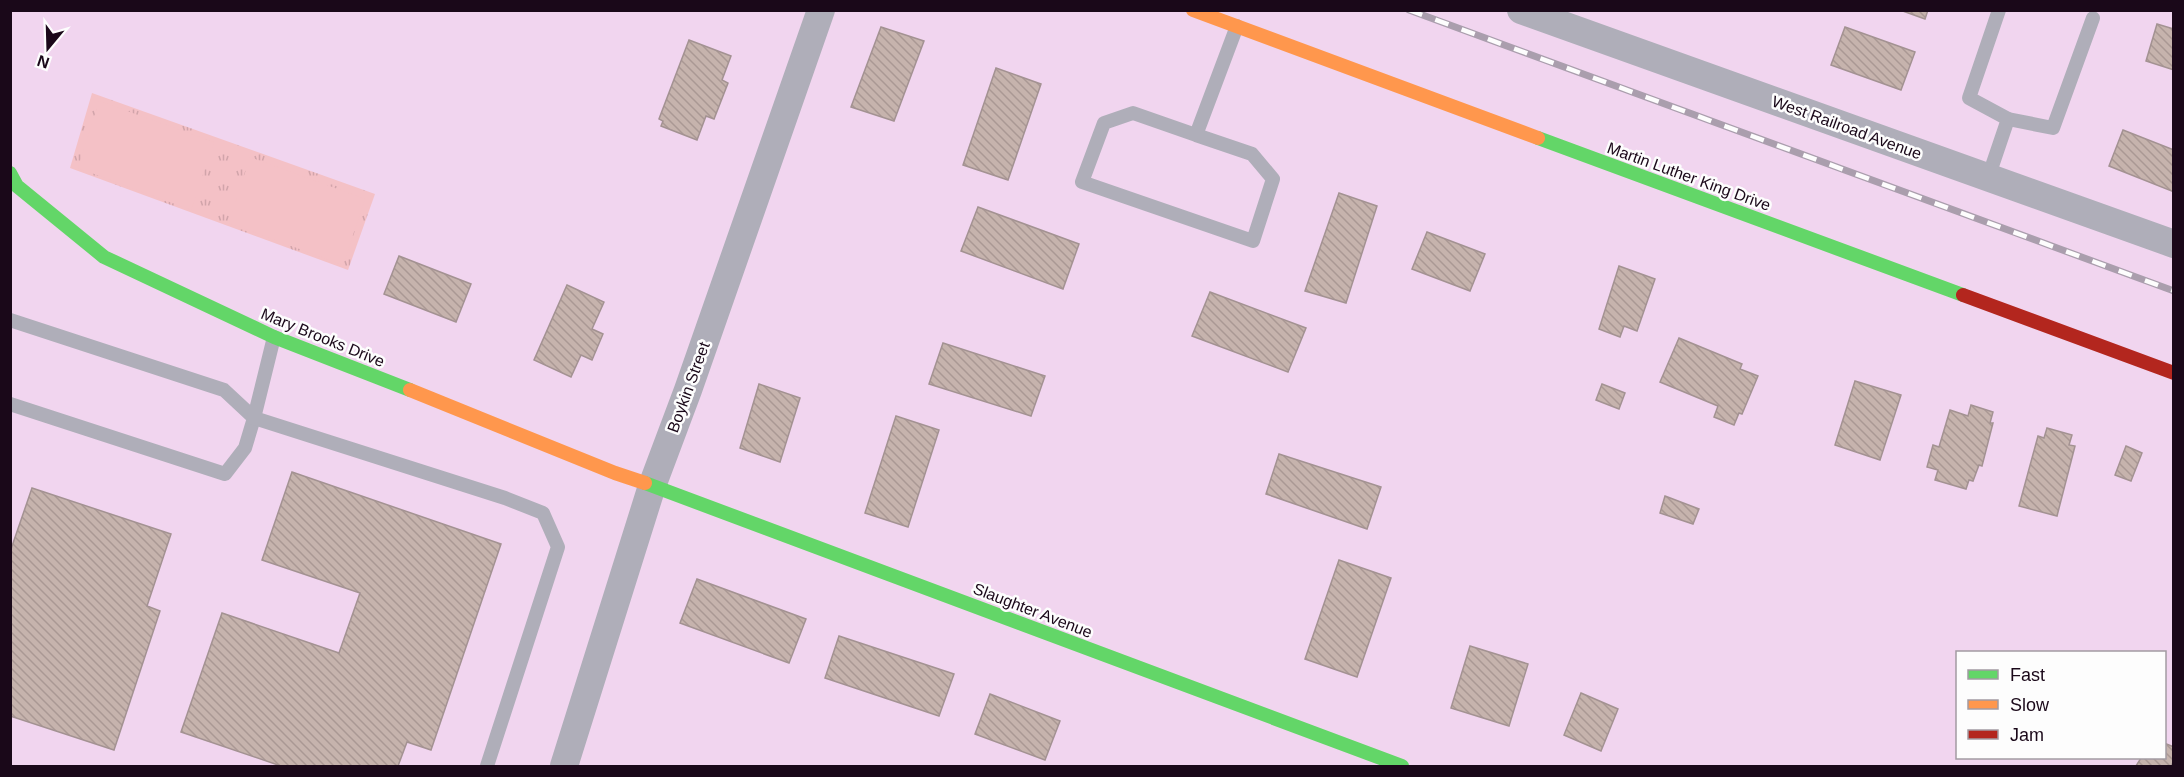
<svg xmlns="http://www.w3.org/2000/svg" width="2184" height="777" font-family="Arial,sans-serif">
<defs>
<pattern id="grass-tufts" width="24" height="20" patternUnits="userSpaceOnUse" patternTransform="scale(1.5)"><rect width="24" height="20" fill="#f4c1c6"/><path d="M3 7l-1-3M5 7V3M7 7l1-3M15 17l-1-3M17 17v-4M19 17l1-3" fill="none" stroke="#d1a4aa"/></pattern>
<pattern id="building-back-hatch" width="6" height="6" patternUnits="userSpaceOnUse" patternTransform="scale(1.5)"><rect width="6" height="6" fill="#c6b3ad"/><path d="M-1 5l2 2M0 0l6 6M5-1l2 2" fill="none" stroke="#aa9894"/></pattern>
</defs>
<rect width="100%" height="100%" fill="#f1d5ef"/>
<polygon fill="url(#grass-tufts)" points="92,93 375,194 348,270 70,168"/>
<g fill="#f4c1c6">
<polygon points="99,101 214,142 191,210 78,168"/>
<polygon points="250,157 365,199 343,265 229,223"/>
</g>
<g fill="url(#building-back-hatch)" stroke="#a39292" stroke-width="1.5">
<polygon points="1900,10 1928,10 1925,19"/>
<polygon points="2157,24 2174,29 2174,70 2146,61"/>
<polygon points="881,27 924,41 894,121 851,107"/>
<polygon points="1845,27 1915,52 1901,90 1831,65"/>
<polygon points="689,40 731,56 722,80 728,83 714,119 706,116 697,140 661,126 663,121 659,119"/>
<polygon points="996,68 1041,84 1008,180 963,165"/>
<polygon points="2123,130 2174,150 2174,192 2109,166"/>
<polygon points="1339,193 1377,206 1346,303 1305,291"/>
<polygon points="978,207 1079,244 1063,289 961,251"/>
<polygon points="1427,232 1485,254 1470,291 1412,269"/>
<polygon points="399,256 471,284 456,322 384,294"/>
<polygon points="1619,266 1655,279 1637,331 1624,326 1620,337 1599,329"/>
<polygon points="567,285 604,302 592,329 603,334 592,360 581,355 571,377 534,360"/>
<polygon points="1210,292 1306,328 1288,372 1192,336"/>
<polygon points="1679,338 1742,364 1740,369 1758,376 1742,414 1739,413 1734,425 1714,417 1718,406 1660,382"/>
<polygon points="943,343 1045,376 1031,416 929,384"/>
<polygon points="1855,381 1901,395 1880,460 1835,445"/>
<polygon points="759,384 800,398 780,462 740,448"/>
<polygon points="1602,384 1625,393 1619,409 1596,400"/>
<polygon points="1971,405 1993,412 1990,423 1993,423 1982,466 1979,465 1973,481 1969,480 1966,489 1935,480 1938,470 1927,467 1933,445 1939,447 1950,410 1968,416"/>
<polygon points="896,416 939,430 908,527 865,513"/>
<polygon points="2047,428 2072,435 2069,445 2075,446 2057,516 2019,506 2038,436 2044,438"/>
<polygon points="2126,446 2142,453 2131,481 2115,475"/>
<polygon points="1279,454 1381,487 1367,529 1266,494"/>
<polygon points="292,472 501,544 431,750 407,742 398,766 281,766 181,732 222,613 339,653 360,593 262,560"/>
<polygon points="32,488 171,534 147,606 160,611 114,750 10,716 10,552"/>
<polygon points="1665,496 1699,509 1693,524 1660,513"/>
<polygon points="1339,560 1391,578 1357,677 1305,659"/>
<polygon points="697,579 806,619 789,663 680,623"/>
<polygon points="839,636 954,674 939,716 825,678"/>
<polygon points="1470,646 1528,664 1509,726 1451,708"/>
<polygon points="1581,693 1618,709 1601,751 1564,735"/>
<polygon points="990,694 1060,721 1045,760 975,734"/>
<polygon points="2164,743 2174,747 2174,761 2171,766 2136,766 2141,758 2164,758"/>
</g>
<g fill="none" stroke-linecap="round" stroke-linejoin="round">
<g stroke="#afaeb9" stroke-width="14">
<polyline points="2008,119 2053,128 2093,18"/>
<polyline points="1196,135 1133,113 1104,123 1082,182 1253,241 1273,179 1252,154 1196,135 1237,26"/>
<polyline points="1988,178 2008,119 1969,98 1999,10"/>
<polyline points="10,320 224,390 254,418 245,448 225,474 10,404"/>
<polyline points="274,337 254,418 505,498 543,513 558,547 487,766"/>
</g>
<g stroke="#afaeb9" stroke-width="28">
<polyline points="1521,10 2174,244"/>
<polyline points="564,766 652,486 688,390 821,10"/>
</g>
<g stroke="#63d668" stroke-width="14">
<polyline points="1538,138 1963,295"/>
<polyline points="10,173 17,186 104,257 274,337 410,390"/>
<polyline points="645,483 1402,766"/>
</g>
<g stroke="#ff974d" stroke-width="14">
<polyline points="1193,10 1538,138"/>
<polyline points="410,390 615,473 645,483"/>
</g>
<polyline stroke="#b3261e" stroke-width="14" points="1963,295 2174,373"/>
<defs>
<polyline id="rail" points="1409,10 2174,291"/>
</defs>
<use href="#rail" stroke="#aa9ead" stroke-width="7"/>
<use href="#rail" stroke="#fdfdfd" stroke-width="4.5" stroke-dasharray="14" stroke-linecap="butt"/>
</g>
<g text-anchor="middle" stroke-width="5" stroke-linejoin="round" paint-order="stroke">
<g font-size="16" fill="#1a0819" stroke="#fdfdfd">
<text transform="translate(1847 127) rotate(20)" y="6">West Railroad Avenue</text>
<text transform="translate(1689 176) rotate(20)" y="6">Martin Luther King Drive</text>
<text transform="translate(323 337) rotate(22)" y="6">Mary Brooks Drive</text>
<text transform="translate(688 387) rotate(-70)" y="6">Boykin Street</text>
<text transform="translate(1033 610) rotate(21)" y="6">Slaughter Avenue</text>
</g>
</g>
<rect width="2184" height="777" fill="none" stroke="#1a0819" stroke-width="24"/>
<rect x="1956" y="651" width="210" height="108" fill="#fdfdfd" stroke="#a29ba2" stroke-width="1.5"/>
<rect x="1968" y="670" width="30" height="9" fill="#63d668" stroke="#a29ba2" stroke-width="1.5"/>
<text x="2010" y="681" font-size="18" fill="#1a0819">Fast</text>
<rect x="1968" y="700" width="30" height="9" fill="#ff974d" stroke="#a29ba2" stroke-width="1.5"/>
<text x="2010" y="711" font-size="18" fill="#1a0819">Slow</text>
<rect x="1968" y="730" width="30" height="9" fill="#b3261e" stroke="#a29ba2" stroke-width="1.5"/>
<text x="2010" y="741" font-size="18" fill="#1a0819">Jam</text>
<g transform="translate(48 48) rotate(199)" stroke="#fdfdfd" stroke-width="4.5" paint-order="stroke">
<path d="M0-4.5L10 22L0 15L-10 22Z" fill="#1a0819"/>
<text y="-9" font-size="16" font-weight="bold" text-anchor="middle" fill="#1a0819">N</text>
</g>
</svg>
